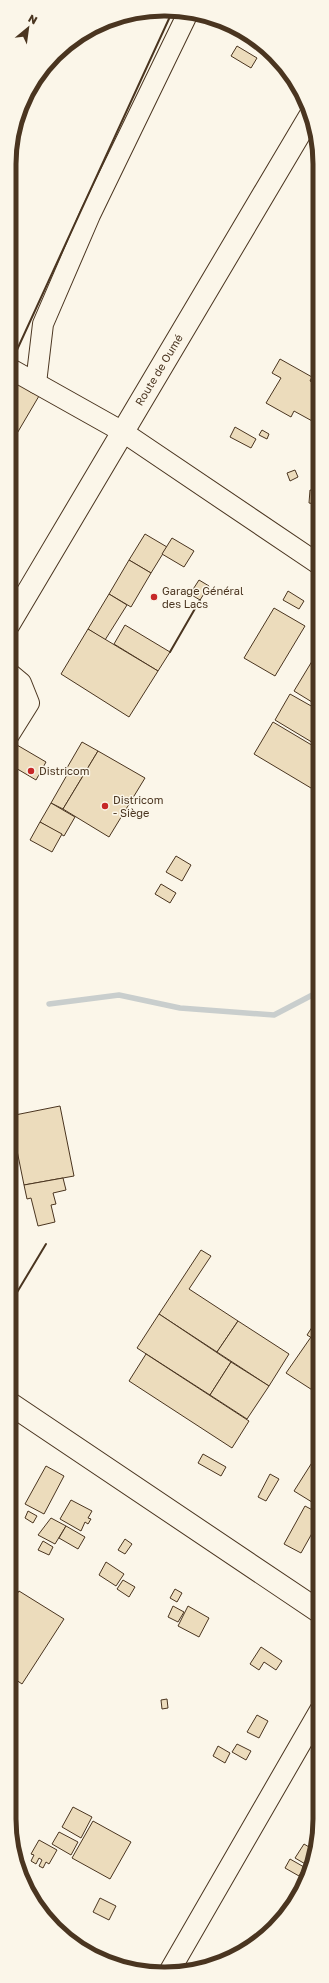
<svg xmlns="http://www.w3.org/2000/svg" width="329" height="1983" font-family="'Golos Text',sans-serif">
<rect width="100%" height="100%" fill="#fbf6e9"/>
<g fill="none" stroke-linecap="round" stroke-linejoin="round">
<polyline stroke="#c9cecd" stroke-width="5.5" points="49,1004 119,995 180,1008 274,1015 320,991"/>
</g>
<g fill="#ecdcbc" stroke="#4a3520">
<polygon points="237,46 257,58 251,68 231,56"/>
<polygon points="9,327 15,329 9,340"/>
<polygon points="280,359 312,377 310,381 320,386 320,412 314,422 294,411 291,417 266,403 281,378 272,373"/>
<polygon points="9,378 39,396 9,447"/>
<polygon points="235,427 256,439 251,448 230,437"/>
<polygon points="262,430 269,434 267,439 259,435"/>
<polygon points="295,470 298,477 290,481 287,473"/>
<polygon points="310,490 316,491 315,504 309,503"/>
<polygon points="317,490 320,490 320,505 316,504"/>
<polygon points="145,534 167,547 151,573 129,560"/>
<polygon points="172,538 194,551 184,567 162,554"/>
<polygon points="129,560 151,573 131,607 109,594"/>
<polygon points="199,580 209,586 200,600 190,594"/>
<polygon points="288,591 304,601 299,609 283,600"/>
<polygon points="109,594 127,605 105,640 88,629"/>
<polygon points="274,608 305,626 275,676 244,658"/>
<polygon points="125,625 170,652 158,671 114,644"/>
<polygon points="88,629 158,671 129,717 61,674"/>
<polygon points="320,648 320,698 315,696 312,702 294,691"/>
<polygon points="290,694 320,711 320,747 275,720"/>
<polygon points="273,722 320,750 320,785 316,791 254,754"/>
<polygon points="82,742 98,751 63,809 51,803 67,775 64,773"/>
<polygon points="17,745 46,762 36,780 9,764 9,759"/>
<polygon points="98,751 145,778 109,837 63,809"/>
<polygon points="51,803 75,817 64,836 40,822"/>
<polygon points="40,822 62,834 52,852 30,840"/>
<polygon points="176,856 191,865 182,881 166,872"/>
<polygon points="161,884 176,893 170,903 155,894"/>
<polygon points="60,1106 74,1176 24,1185 10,1116"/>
<polygon points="63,1178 66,1190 53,1193 56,1204 51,1205 55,1222 38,1226 31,1198 27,1199 24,1185"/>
<polygon points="201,1250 211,1256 189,1289 238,1321 217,1352 159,1314"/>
<polygon points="159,1314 231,1362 210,1395 137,1348"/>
<polygon points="320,1315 320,1343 307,1335"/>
<polygon points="238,1321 289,1354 269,1386 217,1352"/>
<polygon points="311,1337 320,1343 320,1395 286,1373"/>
<polygon points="146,1354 249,1421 232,1448 129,1381"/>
<polygon points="231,1362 269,1386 247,1419 210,1395"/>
<polygon points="203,1454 226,1467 221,1476 198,1463"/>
<polygon points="320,1459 320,1507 294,1491 313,1461 317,1464"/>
<polygon points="46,1466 64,1476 44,1514 25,1504"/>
<polygon points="270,1474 279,1479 266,1501 258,1497"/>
<polygon points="71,1500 92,1511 88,1518 91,1519 88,1524 85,1522 81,1531 60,1519"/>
<polygon points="305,1506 320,1514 320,1519 301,1553 284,1544"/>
<polygon points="28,1511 37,1516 33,1523 25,1518"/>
<polygon points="51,1518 66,1526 55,1544 38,1535"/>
<polygon points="66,1526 85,1537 78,1549 59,1538"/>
<polygon points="125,1539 132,1544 125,1554 118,1550"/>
<polygon points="43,1541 53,1547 49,1555 38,1550"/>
<polygon points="106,1562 124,1574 116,1586 99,1575"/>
<polygon points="123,1580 135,1587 129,1597 117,1589"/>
<polygon points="175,1589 182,1593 177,1602 170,1598"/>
<polygon points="19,1591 64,1619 22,1684 9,1675 9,1606"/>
<polygon points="173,1606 184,1612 178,1622 168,1617"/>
<polygon points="188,1606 209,1618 199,1637 178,1626"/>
<polygon points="261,1647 282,1661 276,1670 264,1662 259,1670 250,1664"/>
<polygon points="167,1699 168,1708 162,1709 161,1700"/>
<polygon points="257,1715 268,1721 259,1738 247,1732"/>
<polygon points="237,1744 251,1751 246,1760 232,1752"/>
<polygon points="218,1746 230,1753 225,1763 213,1756"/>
<polygon points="73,1807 92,1817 81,1838 62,1827"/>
<polygon points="93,1821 131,1842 110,1879 72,1858"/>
<polygon points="59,1832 78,1842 71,1855 52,1844"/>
<polygon points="39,1840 57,1850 49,1864 46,1862 43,1868 39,1866 42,1860 39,1858 36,1864 31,1861 34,1855 31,1854"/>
<polygon points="304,1844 314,1850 307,1865 295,1858"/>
<polygon points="290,1859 304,1867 299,1876 285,1868"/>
<polygon points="100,1898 116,1906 109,1920 93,1912"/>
</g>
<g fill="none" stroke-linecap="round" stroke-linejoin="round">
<defs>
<g id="minor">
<polyline points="9,368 123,432 320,565"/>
<polyline points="36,383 43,324 90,215 188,13"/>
<polyline points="9,735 29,703 21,683 9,673"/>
<polyline points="169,1972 320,1710"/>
</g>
<g id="major">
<polyline points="9,624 310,116"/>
<polyline points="9,1403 320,1612"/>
</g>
</defs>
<use href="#minor" stroke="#4a3520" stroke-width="22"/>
<use href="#major" stroke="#4a3520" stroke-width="24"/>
<use href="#minor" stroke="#fbf6e9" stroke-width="20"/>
<use href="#major" stroke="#fbf6e9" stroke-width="22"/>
<g stroke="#4a3520" stroke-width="2">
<polyline points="16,352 173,10"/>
<polyline points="170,652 200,600"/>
<polyline points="9,1290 16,1294 46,1244"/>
</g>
</g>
<g fill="#c62828" stroke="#fbf6e9" stroke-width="1.5">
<circle cx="154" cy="597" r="4"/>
<circle cx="31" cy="771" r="4"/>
<circle cx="105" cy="806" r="4"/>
</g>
<g text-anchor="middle" stroke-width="3" stroke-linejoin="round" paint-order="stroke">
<g font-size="11" fill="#4a3520" stroke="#fbf6e9">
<text transform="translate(159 370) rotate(-59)" y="4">Route de Oumé</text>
</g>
<g font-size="11" fill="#4a3520" stroke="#fbf6e9" text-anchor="start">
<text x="162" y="595">Garage Général<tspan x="162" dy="13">des Lacs</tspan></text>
<text x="39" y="775">Districom</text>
<text x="113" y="804">Districom<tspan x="113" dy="13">- Siège</tspan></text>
</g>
</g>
<path d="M0 0H329V1983H0ZM164 16H165A148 148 0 0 1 313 164V1819A148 148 0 0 1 165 1967H164A148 148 0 0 1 16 1819V164A148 148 0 0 1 164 16Z" fill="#fbf6e9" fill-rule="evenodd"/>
<path fill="none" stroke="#4a3520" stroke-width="5" d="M164 16H165A148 148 0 0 1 313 164V1819A148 148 0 0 1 165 1967H164A148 148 0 0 1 16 1819V164A148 148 0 0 1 164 16Z"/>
<g transform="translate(28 28) rotate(29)" stroke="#fbf6e9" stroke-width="3" paint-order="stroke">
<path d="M0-3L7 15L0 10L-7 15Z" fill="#4a3520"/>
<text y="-6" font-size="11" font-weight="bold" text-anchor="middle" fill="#4a3520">N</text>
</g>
</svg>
